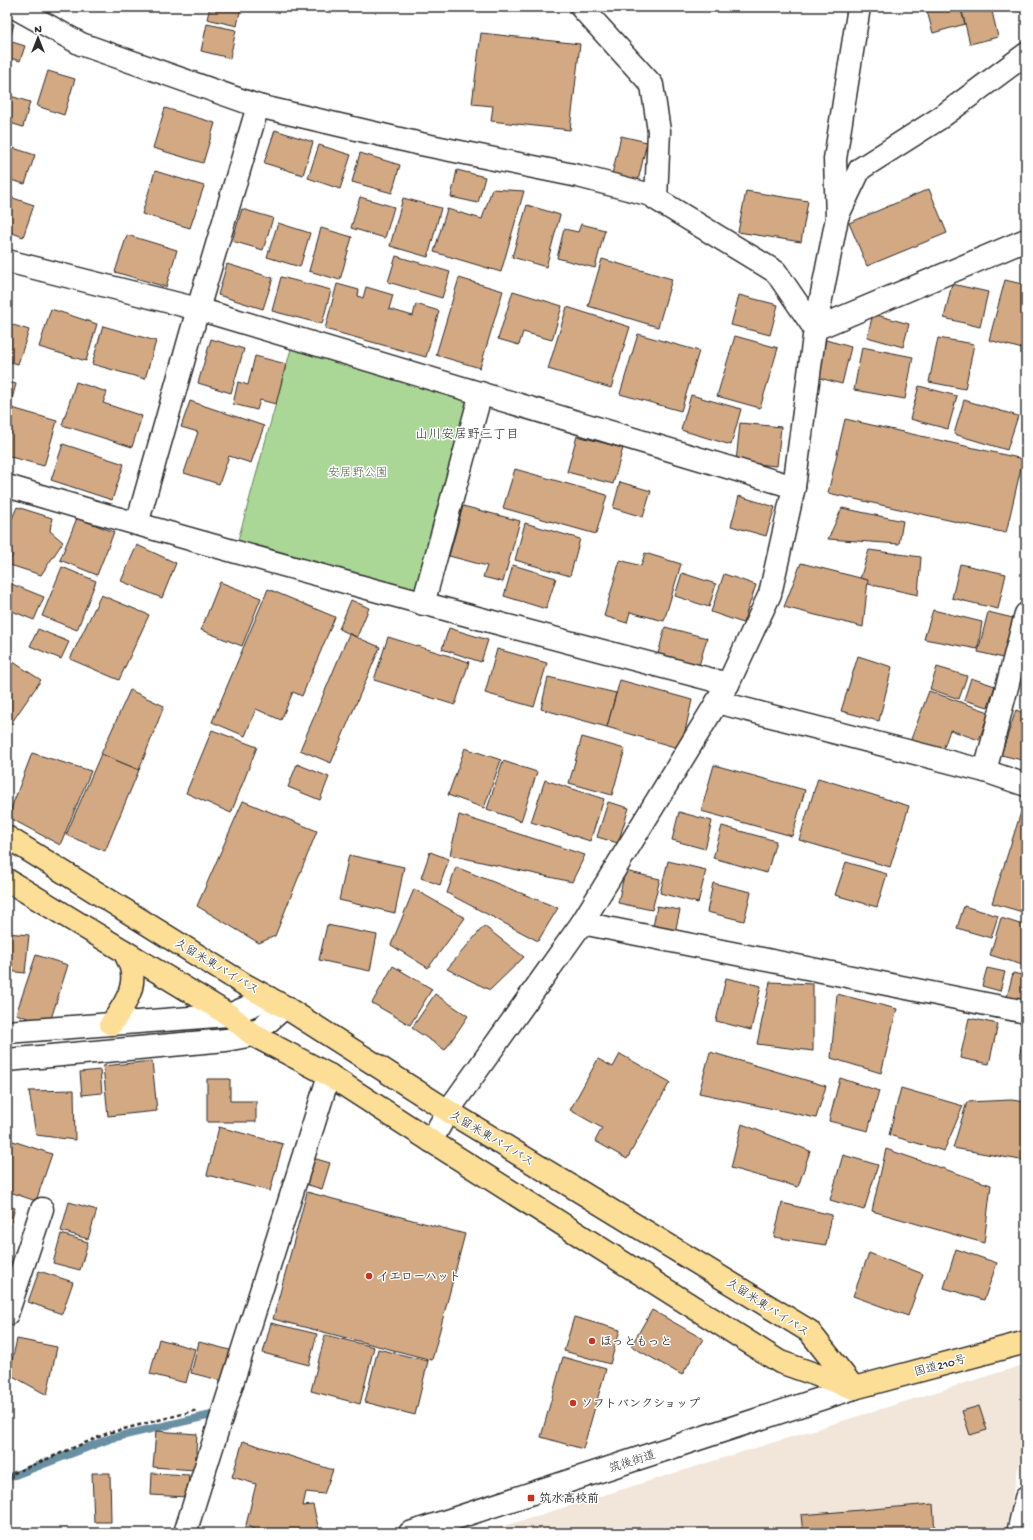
<svg xmlns="http://www.w3.org/2000/svg" width="1033" height="1540" font-family="'Gochi Hand','Klee One',sans-serif">
<rect width="100%" height="100%" fill="#fff"/>
<filter id="ink" filterUnits="userSpaceOnUse"><feTurbulence type="fractalNoise" baseFrequency=".025" numOctaves="2"/><feDisplacementMap in="SourceGraphic" scale="8" xChannelSelector="R" yChannelSelector="G"/><feConvolveMatrix kernelMatrix="1 2 1 2 8 2 1 2 1" color-interpolation-filters="sRGB"/></filter>
<g filter="url(#ink)">
<polygon fill="#f2e5da" points="1026,1364 1026,1430 1005,1533 482,1533"/>
<polygon fill="#aad796" stroke="#6a8160" points="294,338 481,393 423,604 235,551"/>
<g fill="none" stroke-linecap="round" stroke-linejoin="round">
<polyline stroke="#6890a2" stroke-width="8" points="7,1478 112,1438 220,1413"/>
</g>
<g fill="#d3a984" stroke="#2b2b2b">
<polygon points="210,7 241,7 237,26 207,19"/>
<polygon points="943,7 960,7 965,24 933,33 927,11"/>
<polygon points="961,7 991,7 998,37 970,44"/>
<polygon points="7,22 14,24 9,41 25,46 20,61 7,57"/>
<polygon points="207,24 236,30 230,58 201,51"/>
<polygon points="481,33 580,44 570,130 491,121 493,106 472,104"/>
<polygon points="48,71 75,79 64,115 37,106"/>
<polygon points="7,95 30,102 23,127 7,122"/>
<polygon points="165,108 215,123 203,163 153,148"/>
<polygon points="275,130 313,142 303,175 264,163"/>
<polygon points="621,136 647,142 638,181 612,174"/>
<polygon points="319,145 351,155 340,189 308,178"/>
<polygon points="7,146 35,155 25,184 7,179"/>
<polygon points="360,153 400,165 392,193 352,182"/>
<polygon points="457,170 485,177 478,203 451,197"/>
<polygon points="155,171 204,186 190,228 142,214"/>
<polygon points="492,189 524,191 501,272 434,252 447,209 482,219"/>
<polygon points="929,189 947,233 867,266 849,223"/>
<polygon points="746,191 808,201 801,242 738,232"/>
<polygon points="7,196 34,205 23,237 7,231"/>
<polygon points="360,197 394,207 385,238 351,228"/>
<polygon points="403,198 441,208 428,257 390,246"/>
<polygon points="527,205 560,215 546,267 512,257"/>
<polygon points="242,209 273,218 263,250 232,241"/>
<polygon points="278,223 310,233 300,267 267,257"/>
<polygon points="581,224 605,230 595,268 557,258 564,229 578,232"/>
<polygon points="321,228 352,237 340,280 309,271"/>
<polygon points="127,235 177,250 166,287 115,272"/>
<polygon points="396,256 450,272 442,298 388,282"/>
<polygon points="602,259 672,279 658,327 588,306"/>
<polygon points="227,264 273,278 263,309 218,295"/>
<polygon points="281,277 331,290 322,324 272,311"/>
<polygon points="459,278 503,291 480,368 436,355"/>
<polygon points="1005,280 1026,285 1026,350 989,340"/>
<polygon points="337,284 359,290 358,296 363,298 366,287 393,295 389,309 413,316 416,304 439,311 426,357 325,329"/>
<polygon points="952,284 988,292 980,327 944,318"/>
<polygon points="513,291 562,306 552,340 523,332 519,345 498,339"/>
<polygon points="739,295 778,305 770,335 731,325"/>
<polygon points="567,307 630,327 611,388 548,369"/>
<polygon points="51,309 97,324 86,361 39,347"/>
<polygon points="873,314 909,324 903,347 867,337"/>
<polygon points="7,323 29,330 18,364 7,361"/>
<polygon points="103,326 156,341 145,379 92,364"/>
<polygon points="638,334 699,351 681,411 620,394"/>
<polygon points="735,336 778,348 760,408 717,396"/>
<polygon points="938,338 974,344 965,389 929,382"/>
<polygon points="211,339 244,349 231,393 198,383"/>
<polygon points="826,340 851,347 842,384 816,377"/>
<polygon points="862,347 913,357 905,399 854,390"/>
<polygon points="255,356 286,364 276,404 260,400 257,410 233,404 238,382 248,385"/>
<polygon points="7,381 16,384 11,403 7,402"/>
<polygon points="76,382 107,392 103,403 142,416 132,447 62,425"/>
<polygon points="919,386 957,396 948,429 910,419"/>
<polygon points="691,395 741,409 731,445 681,430"/>
<polygon points="964,400 1018,416 1007,450 954,434"/>
<polygon points="190,401 264,426 251,463 229,456 219,484 184,473 198,432 181,427"/>
<polygon points="12,408 57,421 44,466 7,456 7,426"/>
<polygon points="845,419 1023,459 1006,533 828,493"/>
<polygon points="740,423 781,427 777,466 736,462"/>
<polygon points="577,436 623,448 613,484 567,472"/>
<polygon points="63,444 124,464 112,500 51,480"/>
<polygon points="515,469 607,495 596,534 503,508"/>
<polygon points="620,482 651,491 643,517 613,508"/>
<polygon points="739,496 775,507 766,536 731,526"/>
<polygon points="463,506 520,521 503,582 483,577 487,566 449,556"/>
<polygon points="17,507 52,518 50,531 63,542 41,575 7,564 13,555 7,552 7,530"/>
<polygon points="842,508 903,521 899,544 828,539"/>
<polygon points="77,518 114,532 97,575 60,560"/>
<polygon points="525,523 580,539 570,576 515,560"/>
<polygon points="137,545 176,563 162,598 121,581"/>
<polygon points="869,550 921,557 918,595 859,582"/>
<polygon points="645,553 681,564 664,621 630,612 627,623 604,616 620,560 641,566"/>
<polygon points="801,563 868,580 863,627 784,607"/>
<polygon points="960,564 1006,574 998,609 952,598"/>
<polygon points="513,565 556,578 546,609 504,596"/>
<polygon points="62,567 96,581 77,630 42,616"/>
<polygon points="682,573 716,584 709,607 675,596"/>
<polygon points="724,574 756,585 743,623 711,612"/>
<polygon points="220,582 261,598 242,646 201,630"/>
<polygon points="9,583 44,597 34,620 7,609 7,588"/>
<polygon points="268,589 335,617 302,696 293,692 281,720 256,709 245,736 212,722"/>
<polygon points="101,595 149,615 119,680 70,659"/>
<polygon points="351,600 369,608 357,637 339,629"/>
<polygon points="933,610 982,622 978,649 924,639"/>
<polygon points="988,612 1017,619 1007,659 978,652"/>
<polygon points="665,627 707,638 698,669 657,658"/>
<polygon points="449,628 488,640 481,662 442,649"/>
<polygon points="38,629 69,642 61,659 30,646"/>
<polygon points="349,634 380,647 331,763 300,750"/>
<polygon points="388,637 469,662 455,705 374,680"/>
<polygon points="497,649 547,663 534,707 485,693"/>
<polygon points="858,656 892,667 879,721 841,711"/>
<polygon points="7,658 41,680 10,725 7,723"/>
<polygon points="1026,665 1026,679 1021,678"/>
<polygon points="937,667 967,676 959,699 930,689"/>
<polygon points="548,677 616,693 607,727 541,709"/>
<polygon points="971,678 995,686 988,707 964,700"/>
<polygon points="620,680 692,700 681,749 607,727"/>
<polygon points="130,690 164,706 139,770 101,754"/>
<polygon points="929,691 989,712 979,740 950,730 942,753 910,742"/>
<polygon points="1016,710 1026,714 1026,761 1001,755"/>
<polygon points="212,730 257,747 231,813 186,793"/>
<polygon points="582,737 625,749 612,795 569,783"/>
<polygon points="465,748 501,760 484,808 448,795"/>
<polygon points="32,753 91,771 60,845 8,817"/>
<polygon points="101,754 139,770 105,851 66,835"/>
<polygon points="503,761 537,772 521,821 487,809"/>
<polygon points="297,764 329,777 320,800 288,787"/>
<polygon points="714,765 805,790 792,836 701,811"/>
<polygon points="818,778 909,806 890,867 799,840"/>
<polygon points="545,780 604,799 590,841 531,822"/>
<polygon points="243,801 317,831 275,936 259,943 197,906"/>
<polygon points="608,802 629,808 618,843 597,837"/>
<polygon points="1023,806 1026,806 1026,913 992,903"/>
<polygon points="679,812 712,821 705,849 672,840"/>
<polygon points="459,815 585,855 572,882 450,855"/>
<polygon points="722,826 776,841 767,873 713,858"/>
<polygon points="430,852 449,859 440,885 421,878"/>
<polygon points="349,855 404,867 395,913 339,900"/>
<polygon points="668,861 706,870 698,903 660,893"/>
<polygon points="846,862 887,874 877,907 835,895"/>
<polygon points="456,867 558,908 538,941 447,893"/>
<polygon points="625,871 660,879 652,910 618,903"/>
<polygon points="713,883 751,892 744,921 707,912"/>
<polygon points="414,889 465,918 428,968 391,945"/>
<polygon points="657,906 680,910 675,932 653,927"/>
<polygon points="964,906 998,916 991,938 957,928"/>
<polygon points="1001,918 1026,926 1026,966 990,955"/>
<polygon points="327,925 377,935 370,971 319,960"/>
<polygon points="484,926 524,957 490,990 447,969"/>
<polygon points="7,933 29,935 25,973 7,971"/>
<polygon points="36,955 68,965 49,1025 16,1014"/>
<polygon points="393,966 432,989 410,1025 372,1003"/>
<polygon points="987,968 1005,972 1000,991 982,986"/>
<polygon points="1013,973 1026,976 1026,1002 1007,997"/>
<polygon points="726,978 761,986 751,1030 716,1021"/>
<polygon points="770,982 813,984 813,1051 757,1044"/>
<polygon points="435,994 468,1016 445,1050 412,1028"/>
<polygon points="837,994 897,1009 881,1073 831,1058"/>
<polygon points="969,1018 998,1024 989,1064 960,1058"/>
<polygon points="1025,1029 1026,1030 1026,1053 1020,1052"/>
<polygon points="710,1052 826,1086 816,1118 699,1093"/>
<polygon points="620,1054 670,1082 627,1159 595,1141 602,1128 570,1110 598,1059 613,1067"/>
<polygon points="152,1061 157,1111 108,1116 103,1066"/>
<polygon points="100,1070 102,1093 82,1095 80,1072"/>
<polygon points="840,1078 879,1091 868,1131 829,1121"/>
<polygon points="207,1079 230,1079 230,1101 256,1101 256,1122 207,1122"/>
<polygon points="901,1088 963,1106 944,1151 889,1135"/>
<polygon points="74,1090 75,1140 36,1135 29,1091"/>
<polygon points="1011,1100 1026,1102 1026,1161 953,1148 967,1102"/>
<polygon points="742,1124 810,1151 798,1187 731,1168"/>
<polygon points="219,1127 283,1144 270,1191 207,1175"/>
<polygon points="7,1139 52,1154 36,1201 7,1191"/>
<polygon points="886,1149 991,1185 984,1243 872,1211"/>
<polygon points="843,1155 878,1165 864,1210 830,1200"/>
<polygon points="313,1158 330,1163 322,1189 305,1184"/>
<polygon points="307,1192 465,1234 432,1360 273,1319"/>
<polygon points="69,1202 97,1210 88,1239 61,1231"/>
<polygon points="782,1203 832,1215 826,1245 774,1237"/>
<polygon points="7,1206 15,1208 7,1236"/>
<polygon points="61,1234 88,1242 80,1270 53,1263"/>
<polygon points="956,1249 997,1263 984,1300 944,1288"/>
<polygon points="869,1253 923,1274 908,1316 853,1296"/>
<polygon points="39,1271 73,1282 62,1314 28,1302"/>
<polygon points="652,1310 703,1339 682,1375 631,1346"/>
<polygon points="574,1317 620,1330 610,1364 564,1351"/>
<polygon points="271,1323 317,1334 309,1365 263,1353"/>
<polygon points="325,1335 374,1347 360,1404 311,1391"/>
<polygon points="17,1339 57,1347 47,1395 9,1374"/>
<polygon points="159,1339 195,1349 186,1383 150,1374"/>
<polygon points="199,1342 230,1350 223,1381 191,1373"/>
<polygon points="378,1349 428,1361 415,1415 365,1402"/>
<polygon points="563,1357 606,1369 583,1449 541,1437"/>
<polygon points="979,1406 987,1430 970,1435 962,1411"/>
<polygon points="156,1431 197,1434 195,1470 153,1467"/>
<polygon points="243,1441 333,1470 324,1494 306,1492 303,1506 313,1505 319,1530 309,1533 261,1533 246,1525 256,1484 232,1477"/>
<polygon points="92,1473 110,1473 111,1522 94,1522"/>
<polygon points="152,1473 189,1475 187,1497 151,1495"/>
<polygon points="933,1504 935,1533 803,1533 801,1515"/>
</g>
<g fill="none" stroke-linecap="round" stroke-linejoin="round">
<defs>
<g id="minor">
<polyline points="14,7 81,44 258,106 421,144 578,176 655,196"/>
<polyline points="581,7 652,85 659,131 656,199 776,272 815,329"/>
<polyline points="838,215 860,169 940,118 1026,54"/>
<polyline points="7,261 198,309 794,487"/>
<polyline points="815,329 1026,240"/>
<path d="M 7,486 C 246,557 487,621 728,684"/>
<polyline points="137,524 198,309 258,106"/>
<polyline points="423,604 481,393"/>
<polyline points="717,702 985,771 1026,785"/>
<polyline points="985,771 1026,614"/>
<polyline points="582,923 1026,1012"/>
<polyline points="7,1032 229,1015 269,998"/>
<polyline points="7,1060 226,1040 253,1035 285,1007"/>
<polyline points="431,1141 448,1111 582,923 728,684 770,594 794,487 815,329 837,218 835,159 859,7"/>
<polyline points="7,1314 42,1209"/>
<polyline points="185,1533 329,1075"/>
<polyline points="410,1533 854,1388"/>
<polyline points="1018,1533 1026,1498"/>
</g>
<g id="highway">
<polyline points="7,837 247,986 285,1007 448,1111 809,1331 854,1388"/>
<polyline points="7,880 229,1015 253,1035 329,1075 431,1141 780,1362 854,1388"/>
<path d="M 111,1024 C 122,1009 137,988 131,968 C 130,962 126,956 124,951"/>
<polyline points="854,1388 1026,1342"/>
</g>
</defs>
<use href="#minor" stroke="#2b2b2b" stroke-width="25"/>
<use href="#highway" stroke="#2b2b2b" stroke-width="25"/>
<polyline stroke="#2b2b2b" stroke-width="2.5" stroke-dasharray="4 3" stroke-linecap="butt" points="7,1476 108,1433 198,1410"/>
<use href="#minor" stroke="#fff" stroke-width="22"/>
<use href="#highway" stroke="#fdde96" stroke-width="22"/>
</g>
</g>
<g fill="#c8321e" stroke="#fff" stroke-width="1.5">
<circle cx="369" cy="1276" r="4"/>
<circle cx="592" cy="1341" r="4"/>
<circle cx="573" cy="1403" r="4"/>
<rect x="527" y="1494" width="8" height="8" rx="2"/>
</g>
<g text-anchor="middle" stroke-width="3" stroke-linejoin="round" paint-order="stroke">
<g font-size="12" fill="#515f4b" stroke="#fff">
<text x="358" y="476">安居野公園</text>
</g>
<g font-size="12" fill="#2b2b2b" stroke="#fff">
<text transform="translate(217 966) rotate(31)" y="4">久留米東バイパス</text>
<text transform="translate(492 1138) rotate(31)" y="4">久留米東バイパス</text>
<text transform="translate(768 1307) rotate(33)" y="4">久留米東バイパス</text>
<text transform="translate(940 1365) rotate(-15)" y="4">国道210号</text>
<text transform="translate(632 1461) rotate(-18)" y="4">筑後街道</text>
</g>
<g font-size="12" font-weight="bold" fill="#2b2b2b" stroke="#fff" text-anchor="start">
<text x="377" y="1280">イエローハット</text>
<text x="600" y="1345">ほっともっと</text>
<text x="581" y="1407">ソフトバンクショップ</text>
<text x="539" y="1502">筑水高校前</text>
</g>
<g font-size="13" fill="#2b2b2b" stroke="#fff">
<text x="467" y="438">山川安居野三丁目</text>
</g>
</g>
<rect width="1033" height="1540" fill="none" stroke="#fff" stroke-width="24"/>
<rect x="12" y="12" width="1009" height="1516" fill="none" stroke="#2b2b2b" stroke-width="1.5" filter="url(#ink)"/>
<g transform="translate(38 38)" stroke="#ffffff" stroke-width="3" paint-order="stroke">
<path d="M0-3L7 15L0 10L-7 15Z" fill="#2b2b2b"/>
<text y="-6" font-size="11" font-weight="bold" text-anchor="middle" fill="#2b2b2b">N</text>
</g>
</svg>
